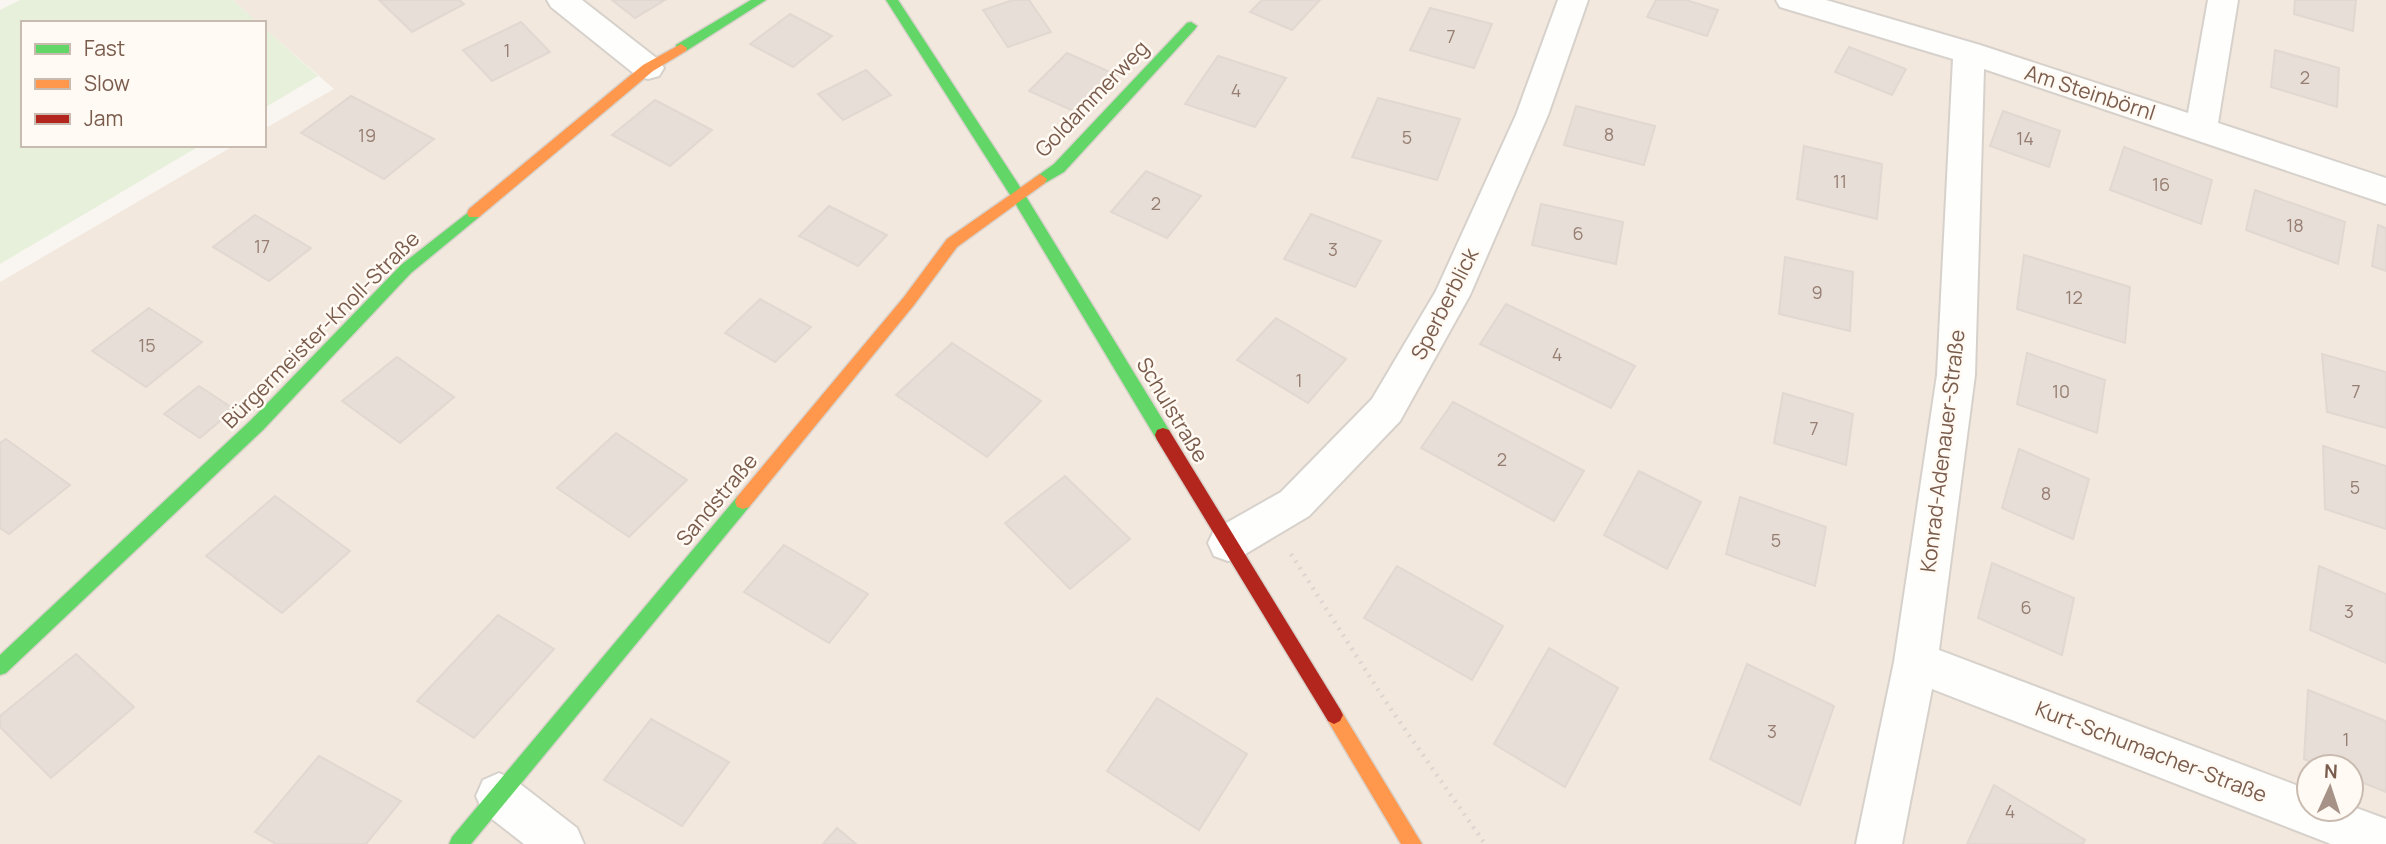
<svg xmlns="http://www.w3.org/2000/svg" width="2386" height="844" font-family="Manrope,sans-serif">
<rect width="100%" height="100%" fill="#f9f5f0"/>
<path fill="#f2e8de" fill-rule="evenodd" d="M 233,0 L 2386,0 L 2386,844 L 0,844 L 0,282 L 235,145 L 264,145 L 264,129 L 334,89 L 264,28 L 264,23 L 258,23 ZM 2309,767 L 2351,767 L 2351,809 L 2309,809 Z"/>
<g fill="#e7f0db">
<polygon points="20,0 233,0 258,23 23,23 23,145 201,145 0,264 0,10"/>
<polygon points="264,28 318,76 264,108"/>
</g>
<g fill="#e6ded7" stroke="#e2d8d2" stroke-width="2">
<polygon points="379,0 459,0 464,4 412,32"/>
<polygon points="612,0 665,0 635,18"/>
<polygon points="1013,0 1029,0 1051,32 1008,47 983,10"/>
<polygon points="1262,0 1320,0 1292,30 1250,12"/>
<polygon points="1656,0 1686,0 1718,10 1707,36 1647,17"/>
<polygon points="2295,0 2356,0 2353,31 2294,14"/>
<polygon points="1430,8 1492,24 1474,68 1410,50"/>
<polygon points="790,14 832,36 793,67 750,44"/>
<polygon points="521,22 550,52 492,81 463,50"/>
<polygon points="1849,47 1906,69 1892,95 1835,72"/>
<polygon points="2275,50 2339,68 2337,107 2271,87"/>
<polygon points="1067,53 1117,75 1080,114 1029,91"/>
<polygon points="1218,56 1286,78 1255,127 1185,104"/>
<polygon points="866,70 891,95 843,120 818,94"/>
<polygon points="351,96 434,139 384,179 301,133"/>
<polygon points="1378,98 1460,119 1437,180 1352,157"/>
<polygon points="655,100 712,130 670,166 612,135"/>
<polygon points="1576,106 1655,126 1644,165 1564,145"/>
<polygon points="2003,111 2060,131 2049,167 1990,146"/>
<polygon points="1804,146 1882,164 1877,219 1797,199"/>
<polygon points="2124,147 2212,180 2201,224 2110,190"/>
<polygon points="1146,171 1201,196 1167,238 1111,212"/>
<polygon points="2255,190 2345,222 2338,264 2246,230"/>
<polygon points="1541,204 1623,222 1616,264 1532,245"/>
<polygon points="829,206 887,235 858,266 799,236"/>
<polygon points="1311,214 1381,241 1355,287 1284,259"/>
<polygon points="255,215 311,248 269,281 213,247"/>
<polygon points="2378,225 2386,228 2386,271 2372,266"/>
<polygon points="2024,255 2130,287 2125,343 2017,309"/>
<polygon points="1785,257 1853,272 1850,331 1779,314"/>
<polygon points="760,299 811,327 775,362 725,333"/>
<polygon points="1506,304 1635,366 1611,408 1480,344"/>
<polygon points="149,308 202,342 146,387 92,351"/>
<polygon points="1276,318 1346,359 1308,403 1237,360"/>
<polygon points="952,343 1041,401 987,457 896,395"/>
<polygon points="2027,353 2105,380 2097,433 2017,404"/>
<polygon points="2322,354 2386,372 2386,428 2327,412"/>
<polygon points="397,357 454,397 400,443 342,401"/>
<polygon points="199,386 234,409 200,438 164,414"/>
<polygon points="1783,393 1853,414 1846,465 1774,443"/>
<polygon points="1453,402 1584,471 1554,521 1421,448"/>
<polygon points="616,433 687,480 629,537 557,488"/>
<polygon points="6,439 70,485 9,534 0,528 0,443"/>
<polygon points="2323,446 2386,466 2386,529 2325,509"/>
<polygon points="2019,449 2089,479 2073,539 2002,508"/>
<polygon points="1639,471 1701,502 1667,569 1604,535"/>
<polygon points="1065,476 1130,539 1070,589 1005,523"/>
<polygon points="275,496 350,551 282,613 206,556"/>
<polygon points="1740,497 1826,527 1815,586 1726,554"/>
<polygon points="784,545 868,594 829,643 744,592"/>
<polygon points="1992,563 2074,598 2062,655 1978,618"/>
<polygon points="1397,566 1503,626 1472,680 1364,618"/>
<polygon points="2319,566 2386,594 2386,663 2310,630"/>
<polygon points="498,615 554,649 474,738 417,701"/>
<polygon points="1549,648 1618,688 1565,787 1494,744"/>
<polygon points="76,654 134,707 51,778 0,727 0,716"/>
<polygon points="1747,664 1834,706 1800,805 1710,759"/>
<polygon points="2308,690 2386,721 2386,792 2351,778 2351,767 2324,767 2304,759"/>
<polygon points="1157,698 1247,754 1199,830 1107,771"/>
<polygon points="651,719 729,762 682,826 604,780"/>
<polygon points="319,756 401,801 366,844 276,844 255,832"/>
<polygon points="1994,785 2085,840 2083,844 1967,844"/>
<polygon points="837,828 856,844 823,844"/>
</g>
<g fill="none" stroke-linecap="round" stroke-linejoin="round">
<defs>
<g id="street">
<polygon points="547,0 582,0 659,60 664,68 659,76 648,79 637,76 551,7"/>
<polygon points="1558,0 1588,0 1548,115 1470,295 1400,421 1309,516 1242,556 1228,561 1214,556 1208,543 1214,530 1281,492 1372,399 1436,291 1516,115"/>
<polygon points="1776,0 1826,0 1980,45 2188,113 2208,0 2238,0 2218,123 2386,178 2386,204 1984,69 1975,375 1939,650 2309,790 2309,809 2351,809 2351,806 2386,819 2386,844 2331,844 1932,689 1902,844 1856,844 1894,662 1937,375 1953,59 1780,7"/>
<polygon points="499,773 515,780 577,828 584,844 524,844 483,812 476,796 483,780"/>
</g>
<g id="fast">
<polygon points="751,0 766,0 686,51 676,51 676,45"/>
<polygon points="886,0 898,0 1022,190 1169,430 1171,435 1169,440 1157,440 1012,198"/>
<polygon points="1191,22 1197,26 1195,29 1064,172 1045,183 1035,183 1033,179 1054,164 1187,23"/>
<polygon points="474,208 479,209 481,213 479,217 411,273 263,430 6,673 0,675 0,655 251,420 401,265"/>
<polygon points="743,495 749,497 751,502 749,507 471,844 449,844 452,837 737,497"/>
</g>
<g id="slow">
<polygon points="681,44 687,48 686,51 653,71 479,217 469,217 467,213 469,209 643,65"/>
<polygon points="1040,174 1047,179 1045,183 957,247 914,305 749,507 743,509 737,507 735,502 737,497 904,297 947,239"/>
<polygon points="1334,706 1340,709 1422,844 1401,844 1328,721 1325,715 1328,709"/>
</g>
<polygon id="jam" points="1163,428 1169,430 1340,709 1343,715 1340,721 1334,724 1328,721 1157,440 1155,435 1157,430"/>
</defs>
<use href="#street" stroke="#d7d1cb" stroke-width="4"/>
<use href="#fast" stroke="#d9d2cb" stroke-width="3"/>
<use href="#slow" stroke="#d9d2cb" stroke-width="3"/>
<use href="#jam" stroke="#d9d2cb" stroke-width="3"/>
<polyline stroke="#dcd5d0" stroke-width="4.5" stroke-dasharray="2 6" stroke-linecap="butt" points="1291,554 1386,702 1485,844"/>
<use href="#street" fill="#fefefd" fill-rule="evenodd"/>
<use href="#fast" fill="#63d668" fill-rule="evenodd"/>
<use href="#slow" fill="#ff974d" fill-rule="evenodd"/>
<use href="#jam" fill="#b3261e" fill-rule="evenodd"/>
</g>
<g text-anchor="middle" stroke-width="5" stroke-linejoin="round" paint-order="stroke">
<g font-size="18" fill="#977e72">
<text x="1451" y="43">7</text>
<text x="507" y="57">1</text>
<text x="2305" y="84">2</text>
<text x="1236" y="97">4</text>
<text x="1609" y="141">8</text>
<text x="367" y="142">19</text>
<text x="1407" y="144">5</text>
<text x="2025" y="145">14</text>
<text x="1840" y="188">11</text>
<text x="2161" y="191">16</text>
<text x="1156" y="210">2</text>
<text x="2295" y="232">18</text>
<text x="1578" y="240">6</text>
<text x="262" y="253">17</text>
<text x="1333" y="256">3</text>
<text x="1817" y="299">9</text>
<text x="2074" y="304">12</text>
<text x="147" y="352">15</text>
<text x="1557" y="361">4</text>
<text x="1299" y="387">1</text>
<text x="2061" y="398">10</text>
<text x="2356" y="398">7</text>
<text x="1814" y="435">7</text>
<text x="1502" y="466">2</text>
<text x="2355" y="494">5</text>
<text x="2046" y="500">8</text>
<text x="1776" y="547">5</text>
<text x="2026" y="614">6</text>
<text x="2349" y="618">3</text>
<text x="1772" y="738">3</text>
<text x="2346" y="746">1</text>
<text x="2010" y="818">4</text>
</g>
<g font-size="21" fill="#7a5c4d" stroke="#fffaf3">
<text transform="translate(2090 93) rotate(18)" y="7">Am Steinbörnl</text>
<text transform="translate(1092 99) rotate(-46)" y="7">Goldammerweg</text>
<text transform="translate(1445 304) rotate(-63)" y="7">Sperberblick</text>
<text transform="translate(321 330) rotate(-45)" y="7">Bürgermeister-Knoll-Straße</text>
<text transform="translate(1172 410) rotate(59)" y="7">Schulstraße</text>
<text transform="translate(1943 451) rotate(-83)" y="7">Konrad-Adenauer-Straße</text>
<text transform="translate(717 500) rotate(-50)" y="7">Sandstraße</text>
<text transform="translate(2151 752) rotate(21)" y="7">Kurt-Schumacher-Straße</text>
</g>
</g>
<rect x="21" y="21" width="245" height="126" fill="#fffaf3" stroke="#cabbb1" stroke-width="2"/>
<rect x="35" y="44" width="35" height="10" fill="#63d668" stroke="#cabbb1" stroke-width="2"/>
<text x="84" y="56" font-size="21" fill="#7a5c4d">Fast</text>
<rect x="35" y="79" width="35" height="10" fill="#ff974d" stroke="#cabbb1" stroke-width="2"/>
<text x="84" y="91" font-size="21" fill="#7a5c4d">Slow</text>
<rect x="35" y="114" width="35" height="10" fill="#b3261e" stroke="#cabbb1" stroke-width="2"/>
<text x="84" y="126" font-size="21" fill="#7a5c4d">Jam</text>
<g transform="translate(2330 788) rotate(3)"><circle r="33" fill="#fffaf3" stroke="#cabbb1" stroke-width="2"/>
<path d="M0-5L12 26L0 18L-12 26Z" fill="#a69286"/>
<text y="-10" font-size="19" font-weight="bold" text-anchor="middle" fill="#7a5c4d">N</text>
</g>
</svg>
